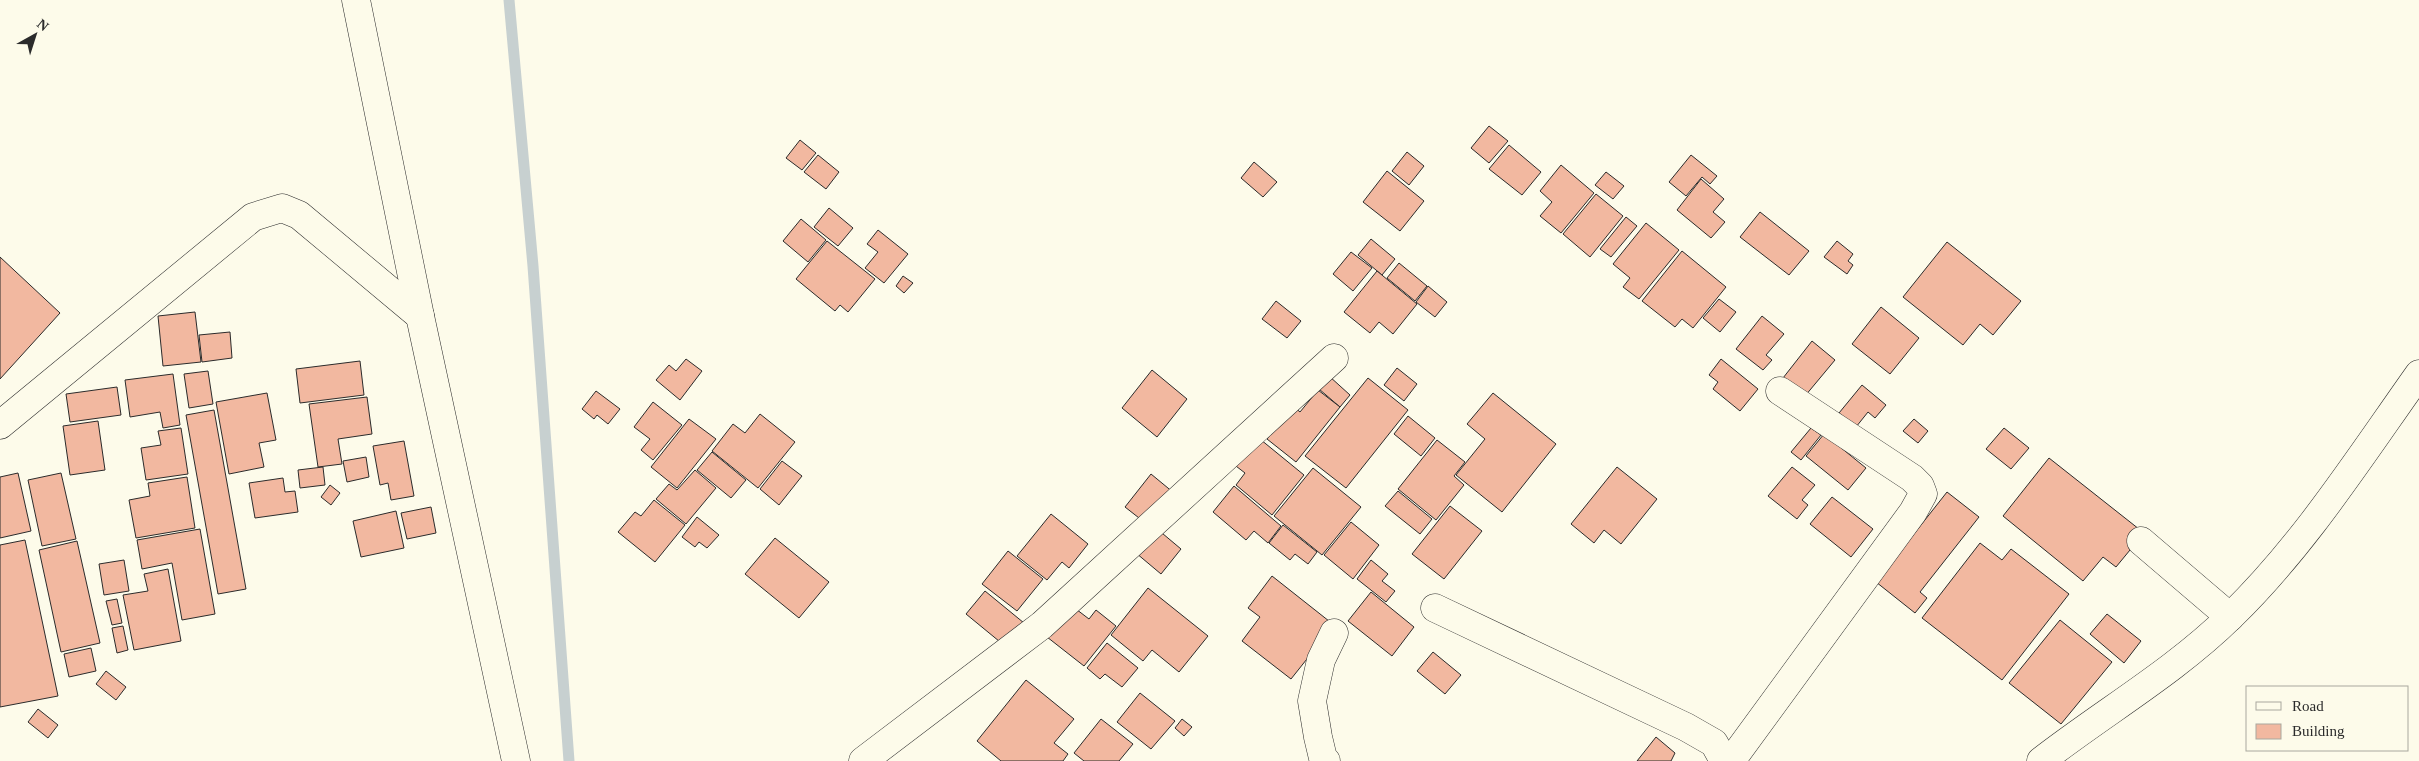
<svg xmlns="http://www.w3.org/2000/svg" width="2419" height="761" font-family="Georgia,serif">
<rect width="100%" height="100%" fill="#fdfbea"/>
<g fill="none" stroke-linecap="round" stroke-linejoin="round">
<polyline stroke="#c7d0d0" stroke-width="11" points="509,0 533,266 569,761"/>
</g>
<g fill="#f2b8a0" stroke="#2b2b2b">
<polygon points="1489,126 1508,141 1489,163 1471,148"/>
<polygon points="800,140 816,153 802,170 786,158"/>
<polygon points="1509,145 1541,172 1522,195 1489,169"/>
<polygon points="1407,152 1424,166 1409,185 1392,171"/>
<polygon points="818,155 839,172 826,189 804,172"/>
<polygon points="1691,155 1717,176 1710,184 1702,177 1686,196 1669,182"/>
<polygon points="1254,162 1277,182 1263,197 1241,178"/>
<polygon points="1561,165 1594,193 1561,233 1540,216 1552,202 1540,191"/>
<polygon points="1387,171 1424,201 1400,231 1363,202"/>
<polygon points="1606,172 1624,186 1613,199 1595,185"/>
<polygon points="1701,179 1724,199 1713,212 1725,222 1711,238 1677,210"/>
<polygon points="1596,194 1623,216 1590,257 1563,234"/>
<polygon points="829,208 853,228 838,246 814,227"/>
<polygon points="1760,212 1809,251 1789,275 1740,237"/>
<polygon points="1626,217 1637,226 1611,257 1600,249"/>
<polygon points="801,219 826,240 808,262 783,241"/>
<polygon points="1646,223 1679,250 1639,299 1623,287 1630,278 1613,264"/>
<polygon points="878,230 908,254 884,283 865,268 878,252 867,244"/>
<polygon points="1371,239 1395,259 1382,275 1358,255"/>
<polygon points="827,241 875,279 848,312 840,305 835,311 796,279"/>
<polygon points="1837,241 1853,254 1848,261 1853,265 1847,274 1824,257"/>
<polygon points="1947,242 2021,301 1993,335 1980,324 1963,345 1903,297"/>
<polygon points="1682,251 1726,287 1693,328 1682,319 1675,327 1642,301"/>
<polygon points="1351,252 1372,268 1353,291 1333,274"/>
<polygon points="0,257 60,313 0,379"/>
<polygon points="1399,263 1427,286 1415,301 1387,278"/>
<polygon points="1377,271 1417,304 1393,334 1379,322 1370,333 1344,312"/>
<polygon points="903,276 913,283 904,293 896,286"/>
<polygon points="1428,286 1447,302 1435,317 1416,302"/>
<polygon points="1719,299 1736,312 1720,332 1703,318"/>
<polygon points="1276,301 1301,321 1287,338 1262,319"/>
<polygon points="1881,307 1919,338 1890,374 1852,344"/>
<polygon points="195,312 201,362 163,366 158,316"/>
<polygon points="1762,316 1784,334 1766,355 1772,360 1763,370 1736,349"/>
<polygon points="230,332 232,358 202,362 199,335"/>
<polygon points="1812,341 1835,360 1805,396 1783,378"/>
<polygon points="686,359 702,371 680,400 656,380 669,365 676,371"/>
<polygon points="1721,359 1758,389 1740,411 1713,389 1718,382 1709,375"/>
<polygon points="360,361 364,395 300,403 296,369"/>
<polygon points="1397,368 1417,384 1404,401 1384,385"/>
<polygon points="1152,370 1187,399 1157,437 1122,408"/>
<polygon points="208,371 213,404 189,408 184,374"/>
<polygon points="173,374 180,425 163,428 160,412 130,417 125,380"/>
<polygon points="1329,376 1350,395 1340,407 1319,389"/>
<polygon points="1368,378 1408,410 1346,488 1305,456"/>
<polygon points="1862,385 1886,405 1875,418 1868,412 1856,427 1839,413"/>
<polygon points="117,387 121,415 70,422 66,394"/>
<polygon points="1318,390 1340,407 1296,462 1267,439 1293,406 1300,412"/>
<polygon points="596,391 620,409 608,424 597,415 594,419 582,409"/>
<polygon points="267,393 276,440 259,443 264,467 229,474 216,402"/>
<polygon points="1493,393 1556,444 1502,512 1456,475 1485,439 1467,424"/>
<polygon points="367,397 372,434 338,439 342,464 318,467 309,404"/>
<polygon points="653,402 682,425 653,460 641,450 650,439 634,427"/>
<polygon points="214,410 246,589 218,594 186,415"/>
<polygon points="760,414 795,442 758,488 712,451 733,424 745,433"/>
<polygon points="1408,416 1435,438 1421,456 1394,434"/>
<polygon points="689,419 716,439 677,488 651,467"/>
<polygon points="1914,419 1928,431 1918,443 1903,431"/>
<polygon points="98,421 105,470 70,475 63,426"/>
<polygon points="181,428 188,474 146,480 141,448 161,445 158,431"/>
<polygon points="1811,428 1821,435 1801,460 1791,452"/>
<polygon points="2004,428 2029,448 2011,469 1986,449"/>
<polygon points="1824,434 1866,468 1848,490 1806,456"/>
<polygon points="1255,435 1304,475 1272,515 1236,485 1245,473 1232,463"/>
<polygon points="1437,440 1465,462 1454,476 1464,485 1436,520 1398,489"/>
<polygon points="404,441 414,496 391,500 388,483 380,485 373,446"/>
<polygon points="712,452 746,480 731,498 697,470"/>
<polygon points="366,457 369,477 347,482 343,461"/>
<polygon points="2049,458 2144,533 2116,567 2103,557 2083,581 2003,516"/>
<polygon points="782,461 802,476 779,505 760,489"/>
<polygon points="323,467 325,485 300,488 298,470"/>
<polygon points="1617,467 1657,499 1621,544 1604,530 1594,543 1571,524"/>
<polygon points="1792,467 1815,485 1802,500 1808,505 1797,519 1768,496"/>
<polygon points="1313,468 1361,507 1322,555 1274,516"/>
<polygon points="695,470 716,488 686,524 656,499 669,484 677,490"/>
<polygon points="18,473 31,531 0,538 0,477"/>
<polygon points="61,473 76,539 42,546 28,480"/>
<polygon points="1151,474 1174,493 1148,525 1125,507"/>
<polygon points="187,477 195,528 136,538 129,500 150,496 148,483"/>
<polygon points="283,478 285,492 295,491 298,512 255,518 249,483"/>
<polygon points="330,485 340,493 331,505 321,497"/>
<polygon points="1234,486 1281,526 1268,543 1254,531 1246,540 1213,512"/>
<polygon points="1398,491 1432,519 1420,534 1385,506"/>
<polygon points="1947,492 1979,517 1920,592 1927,598 1915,613 1876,582"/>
<polygon points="1832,497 1873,529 1851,557 1810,524"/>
<polygon points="654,500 685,525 655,562 618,532 635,512 641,516"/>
<polygon points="1450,506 1482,531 1444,579 1412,554"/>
<polygon points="431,507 436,533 407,539 401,513"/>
<polygon points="396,511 404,548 361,557 353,521"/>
<polygon points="1051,514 1088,544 1069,568 1062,562 1047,580 1017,556"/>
<polygon points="697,517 719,535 707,548 699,542 695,547 682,537"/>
<polygon points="1351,522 1379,545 1353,579 1324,555"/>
<polygon points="1283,525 1317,552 1308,564 1295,554 1290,560 1269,543"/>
<polygon points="1156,528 1181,549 1161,574 1136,553"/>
<polygon points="200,529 215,614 182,620 172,563 142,569 137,540"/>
<polygon points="775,538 829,582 799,618 745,574"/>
<polygon points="25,540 58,696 0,707 0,545"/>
<polygon points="77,541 100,643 61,652 39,550"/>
<polygon points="1980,543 2002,560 2011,549 2069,594 2002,680 1922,618"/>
<polygon points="1008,551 1043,579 1017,611 982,584"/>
<polygon points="124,560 129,591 104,595 99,564"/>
<polygon points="1371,560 1388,574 1382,581 1395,591 1386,602 1357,579"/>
<polygon points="168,569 181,641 134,650 123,595 148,591 144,574"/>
<polygon points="1272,576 1334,625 1291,679 1242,641 1260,617 1248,608"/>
<polygon points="1148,588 1208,636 1179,672 1152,650 1143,661 1111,635"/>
<polygon points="985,591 1024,623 1005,646 966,614"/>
<polygon points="1371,592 1414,627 1392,656 1348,621"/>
<polygon points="117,599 122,623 112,625 106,601"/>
<polygon points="1072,606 1089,619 1096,610 1116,626 1084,666 1047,637"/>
<polygon points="2107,614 2141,641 2124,663 2090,634"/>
<polygon points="2060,620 2112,662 2061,724 2009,683"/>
<polygon points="123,626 128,650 117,653 112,628"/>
<polygon points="1107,643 1138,668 1122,687 1105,674 1100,679 1087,668"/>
<polygon points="91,648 96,671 69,677 64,654"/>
<polygon points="1433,652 1461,675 1445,694 1417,671"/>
<polygon points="106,671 126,687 116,700 96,684"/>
<polygon points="1026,680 1074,719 1054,743 1068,754 1063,761 1001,761 977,741"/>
<polygon points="1140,693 1175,721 1151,749 1117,722"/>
<polygon points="38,709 58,725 48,738 28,722"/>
<polygon points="1101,719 1133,744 1119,761 1084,761 1074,753"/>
<polygon points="1182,719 1192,727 1184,736 1175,728"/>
<polygon points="1656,737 1675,753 1671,761 1637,761"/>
</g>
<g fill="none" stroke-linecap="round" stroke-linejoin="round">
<defs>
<g id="minor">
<polyline points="356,0 420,316 516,761"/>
<polyline points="0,425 253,217 282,208 299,215 420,316"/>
<polyline points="2141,541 2230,617"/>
<polyline points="1435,608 1686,727 1714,743 1724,761"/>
<polyline points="863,761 1042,625 1334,358"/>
<polyline points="1326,761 1323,758 1318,737 1312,701 1321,660 1334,633"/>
<polyline points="1731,761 1913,512 1923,494 1920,486 1912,478 1780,391"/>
<path d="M 2041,761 C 2104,712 2174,672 2231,616 C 2304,545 2360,457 2419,374"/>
</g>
</defs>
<use href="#minor" stroke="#2b2b2b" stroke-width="29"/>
<use href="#minor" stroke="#fdfbea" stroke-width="28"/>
</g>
<rect x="2246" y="686" width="162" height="65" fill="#fdfbea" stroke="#a9a89e"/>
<rect x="2256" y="702" width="25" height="8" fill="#fdfbea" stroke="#a9a89e"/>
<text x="2292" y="711" font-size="15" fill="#2b2b2b">Road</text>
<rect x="2256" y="724" width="25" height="15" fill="#f2b8a0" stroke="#a9a89e"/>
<text x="2292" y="736" font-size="15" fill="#2b2b2b">Building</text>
<g transform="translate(35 35) rotate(39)" stroke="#fdfbea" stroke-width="4" paint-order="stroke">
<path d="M0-4L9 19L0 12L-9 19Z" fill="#2b2b2b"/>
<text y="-8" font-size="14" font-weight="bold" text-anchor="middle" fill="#2b2b2b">N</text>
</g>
</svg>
